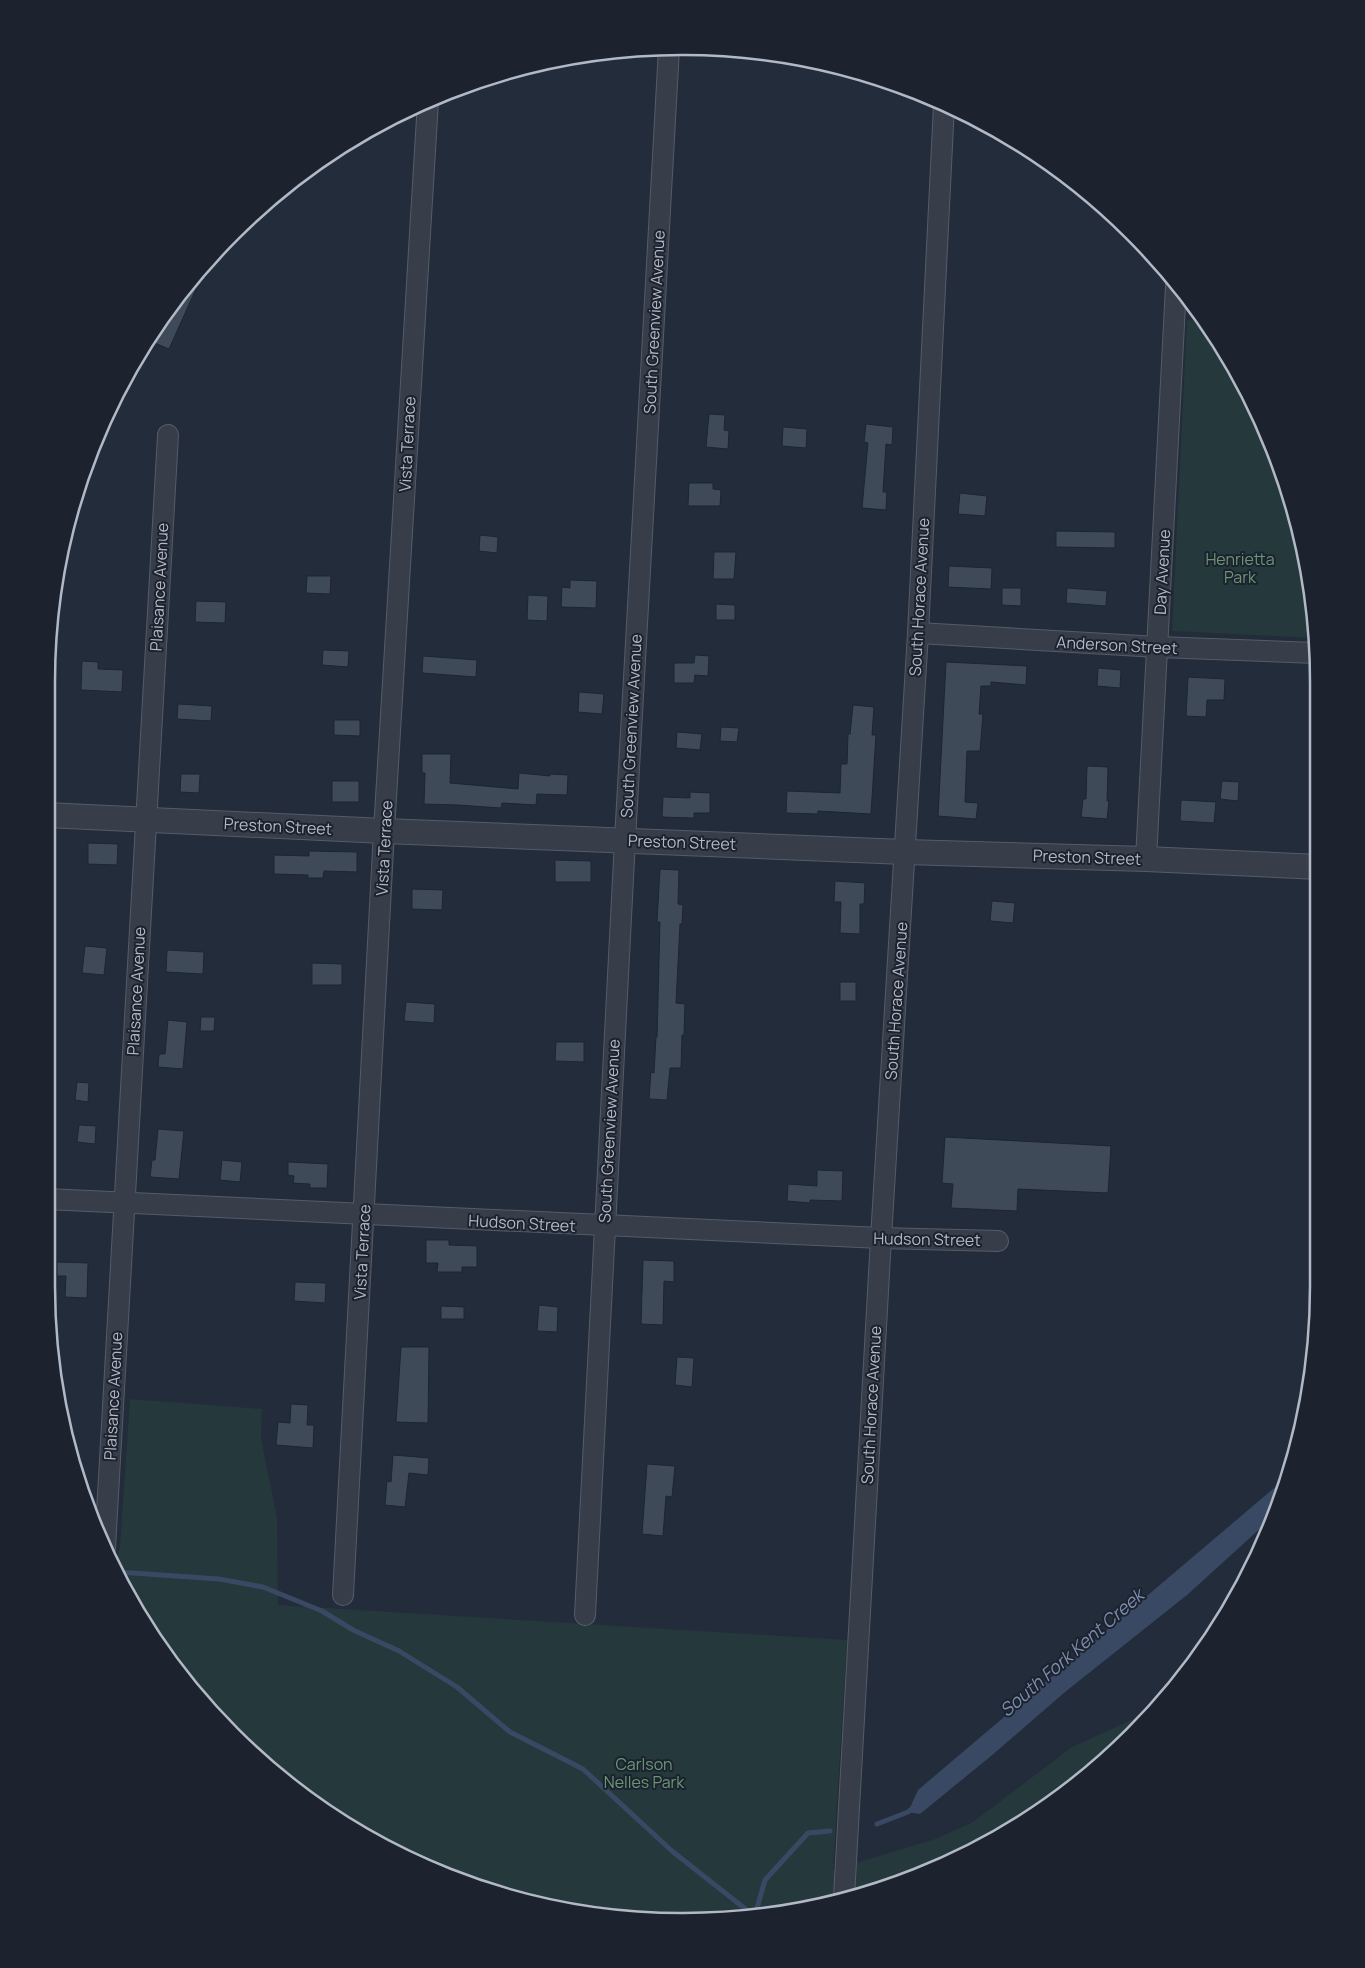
<svg xmlns="http://www.w3.org/2000/svg" width="1365" height="1968" font-family="Manrope,sans-serif">
<rect width="100%" height="100%" fill="#232c3a"/>
<g fill="#25383b">
<polygon points="1187,320 1205,321 1211,329 1253,401 1307,559 1314,638 1172,631"/>
<polygon points="130,1399 262,1409 261,1439 277,1517 278,1605 847,1640 833,1870 935,1839 973,1822 1072,1747 1153,1710 1132,1736 1036,1814 964,1856 806,1910 683,1922 600,1916 439,1873 364,1836 263,1764 153,1639 114,1565 120,1547"/>
</g>
<polygon fill="#394963" points="1286,1478 1274,1516 1187,1595 1065,1692 991,1756 920,1814 908,1812 918,1790"/>
<g fill="none" stroke-linecap="round" stroke-linejoin="round">
<g stroke="#394963" stroke-width="5">
<polyline points="118,1572 219,1579 263,1587 322,1611 353,1630 399,1651 457,1687 510,1732 583,1769 672,1851 753,1915"/>
<polyline points="877,1824 908,1812 913,1808"/>
<polyline points="755,1915 765,1880 808,1833 830,1831"/>
</g>
</g>
<g fill="#3f4a59" stroke="#1e2531">
<polygon points="191,287 196,289 169,349 150,341"/>
<polygon points="709,414 725,415 724,430 729,431 728,449 706,447"/>
<polygon points="866,424 893,427 892,445 886,444 883,492 887,492 886,510 862,508 868,443 864,442"/>
<polygon points="783,427 807,429 806,448 782,446"/>
<polygon points="689,483 713,483 713,489 721,490 720,506 688,506"/>
<polygon points="960,493 987,496 985,516 958,514"/>
<polygon points="1056,531 1115,532 1115,548 1056,547"/>
<polygon points="480,535 498,537 497,553 479,551"/>
<polygon points="714,552 736,552 734,579 713,579"/>
<polygon points="949,566 992,568 991,589 948,587"/>
<polygon points="307,576 331,576 330,594 306,593"/>
<polygon points="570,580 597,581 596,608 561,607 562,587 570,588"/>
<polygon points="1002,588 1021,588 1021,606 1002,605"/>
<polygon points="1067,588 1107,591 1106,606 1066,603"/>
<polygon points="528,595 548,596 547,621 527,620"/>
<polygon points="196,601 226,602 225,623 195,622"/>
<polygon points="716,604 735,605 735,620 716,620"/>
<polygon points="323,650 349,651 348,667 322,665"/>
<polygon points="695,655 709,656 708,676 695,675 694,683 674,683 674,663 694,663"/>
<polygon points="423,656 477,660 476,677 422,673"/>
<polygon points="82,661 98,662 98,669 123,670 122,692 81,690"/>
<polygon points="946,662 1027,666 1026,685 991,682 991,686 981,686 979,714 983,714 980,751 967,751 965,802 978,803 976,819 938,816"/>
<polygon points="1098,668 1121,670 1120,688 1097,686"/>
<polygon points="1188,677 1225,679 1224,700 1207,700 1206,717 1186,716"/>
<polygon points="579,692 604,694 602,714 578,712"/>
<polygon points="178,704 212,706 211,721 177,719"/>
<polygon points="853,705 874,707 872,735 876,735 871,814 818,811 818,814 786,813 787,791 840,793 841,764 847,764 848,734 850,734"/>
<polygon points="334,720 360,720 360,736 334,735"/>
<polygon points="721,727 739,728 737,742 720,741"/>
<polygon points="677,732 702,734 700,750 676,748"/>
<polygon points="422,754 451,754 450,783 518,789 519,773 550,776 550,774 568,775 567,795 537,794 536,805 502,803 501,808 458,805 424,804 425,773 422,773"/>
<polygon points="1087,766 1108,767 1107,801 1109,801 1107,819 1081,817 1083,799 1086,799"/>
<polygon points="181,774 200,774 199,793 180,792"/>
<rect x="332" y="781" width="27" height="21"/>
<polygon points="1222,781 1239,782 1238,801 1220,799"/>
<polygon points="690,792 710,793 710,813 694,813 694,818 662,817 663,797 690,798"/>
<polygon points="1181,800 1216,802 1214,823 1180,821"/>
<polygon points="88,843 118,844 117,865 88,864"/>
<polygon points="309,851 357,852 357,872 324,871 323,878 308,878 308,875 274,874 274,855 309,856"/>
<polygon points="555,860 591,861 591,882 555,882"/>
<polygon points="660,869 679,870 678,904 683,905 682,924 680,924 676,1003 685,1004 684,1035 682,1035 681,1068 670,1068 667,1100 649,1099 651,1072 654,1073 656,1037 657,1037 660,922 657,922"/>
<polygon points="835,881 865,883 864,904 860,904 860,934 840,933 841,902 834,902"/>
<polygon points="412,889 443,890 442,910 412,909"/>
<polygon points="992,901 1015,903 1013,923 990,921"/>
<polygon points="85,946 107,948 104,975 82,973"/>
<polygon points="167,950 204,952 203,974 166,972"/>
<polygon points="312,963 342,964 342,985 312,985"/>
<rect x="840" y="982" width="16" height="19"/>
<polygon points="406,1002 435,1004 434,1023 404,1021"/>
<polygon points="201,1017 215,1017 214,1031 200,1031"/>
<polygon points="168,1020 187,1022 183,1069 158,1067 159,1054 165,1054"/>
<polygon points="556,1042 584,1042 584,1062 555,1061"/>
<polygon points="77,1082 89,1083 88,1102 75,1100"/>
<polygon points="79,1125 96,1126 95,1144 77,1142"/>
<polygon points="158,1129 184,1131 179,1179 150,1177 152,1160 155,1160"/>
<polygon points="945,1137 1111,1146 1108,1193 1018,1189 1017,1211 951,1208 953,1184 942,1183"/>
<polygon points="222,1160 242,1162 240,1182 220,1180"/>
<polygon points="288,1162 328,1164 327,1188 310,1188 310,1184 293,1183 294,1176 288,1175"/>
<polygon points="817,1170 843,1171 842,1201 810,1200 810,1203 787,1201 788,1184 817,1186"/>
<polygon points="426,1240 449,1240 449,1245 477,1246 477,1267 462,1267 462,1272 437,1272 438,1263 426,1263"/>
<polygon points="643,1260 674,1261 674,1282 664,1281 663,1325 641,1324"/>
<polygon points="57,1262 88,1263 87,1298 65,1297 66,1276 57,1276"/>
<polygon points="295,1282 326,1283 325,1303 294,1301"/>
<polygon points="539,1305 558,1307 557,1332 537,1331"/>
<polygon points="441,1306 464,1307 464,1319 441,1319"/>
<polygon points="401,1347 429,1347 428,1423 396,1422"/>
<polygon points="677,1357 694,1358 692,1387 675,1385"/>
<polygon points="291,1404 308,1405 307,1425 314,1425 313,1448 276,1445 278,1422 290,1423"/>
<polygon points="393,1455 429,1458 428,1475 409,1473 405,1507 385,1505 387,1481 391,1482"/>
<polygon points="647,1464 675,1466 672,1497 666,1496 663,1536 642,1534"/>
</g>
<g fill="none" stroke-linecap="round" stroke-linejoin="round">
<defs>
<g id="minor">
<polyline points="918,633 1158,647 1316,653"/>
<polyline points="1146,859 1176,286"/>
<polyline points="46,1199 881,1238 998,1241"/>
<polyline points="105,1548 168,435"/>
<polyline points="343,1595 384,831 428,101"/>
<polyline points="585,1615 625,840 669,48"/>
<polyline points="844,1897 881,1238 918,633 944,105"/>
</g>
<polyline id="tertiary" points="46,815 384,831 905,852 1146,859 1319,867"/>
</defs>
<use href="#minor" stroke="#555c68" stroke-width="22"/>
<use href="#tertiary" stroke="#555c68" stroke-width="26"/>
<use href="#minor" stroke="#373e4a" stroke-width="20"/>
<use href="#tertiary" stroke="#373e4a" stroke-width="24"/>
</g>
<g text-anchor="middle" stroke-width="4" stroke-linejoin="round" paint-order="stroke">
<g font-size="16" fill="#b2b9c6" stroke="#1c232f">
<text transform="translate(654 322) rotate(-87)" y="6">South Greenview Avenue</text>
<text transform="translate(407 444) rotate(-87)" y="6">Vista Terrace</text>
<text transform="translate(1162 572) rotate(-87)" y="6">Day Avenue</text>
<text transform="translate(159 587) rotate(-87)" y="6">Plaisance Avenue</text>
<text transform="translate(919 597) rotate(-87)" y="6">South Horace Avenue</text>
<text transform="translate(1117 645) rotate(3)" y="6">Anderson Street</text>
<text transform="translate(631 726) rotate(-87)" y="6">South Greenview Avenue</text>
<text transform="translate(278 826) rotate(3)" y="6">Preston Street</text>
<text transform="translate(682 842) rotate(2)" y="6">Preston Street</text>
<text transform="translate(384 848) rotate(-87)" y="6">Vista Terrace</text>
<text transform="translate(1087 857) rotate(2)" y="6">Preston Street</text>
<text transform="translate(136 991) rotate(-87)" y="6">Plaisance Avenue</text>
<text transform="translate(896 1001) rotate(-86)" y="6">South Horace Avenue</text>
<text transform="translate(609 1131) rotate(-87)" y="6">South Greenview Avenue</text>
<text transform="translate(522 1223) rotate(3)" y="6">Hudson Street</text>
<text transform="translate(927 1239) rotate(1)" y="6">Hudson Street</text>
<text transform="translate(362 1252) rotate(-87)" y="6">Vista Terrace</text>
<text transform="translate(113 1396) rotate(-87)" y="6">Plaisance Avenue</text>
<text transform="translate(871 1405) rotate(-87)" y="6">South Horace Avenue</text>
</g>
<g font-size="16" fill="#6a9676" stroke="#1c232f">
<text x="1240" y="565">Henrietta<tspan x="1240" dy="18">Park</tspan></text>
<text x="644" y="1770">Carlson<tspan x="644" dy="18">Nelles Park</tspan></text>
</g>
<g font-size="18" font-style="italic" fill="#7b8ead" stroke="#1c232f">
<text transform="translate(1072 1653) rotate(-41)" y="6">South Fork Kent Creek</text>
</g>
</g>
<path d="M0 0H1365V1968H0ZM682 55H683A627 627 0 0 1 1310 682V1286A627 627 0 0 1 683 1913H682A627 627 0 0 1 55 1286V682A627 627 0 0 1 682 55Z" fill="#1c232f" fill-rule="evenodd"/>
<path fill="none" stroke="#b2b9c6" stroke-width="2.5" d="M682 55H683A627 627 0 0 1 1310 682V1286A627 627 0 0 1 683 1913H682A627 627 0 0 1 55 1286V682A627 627 0 0 1 682 55Z"/>
</svg>
